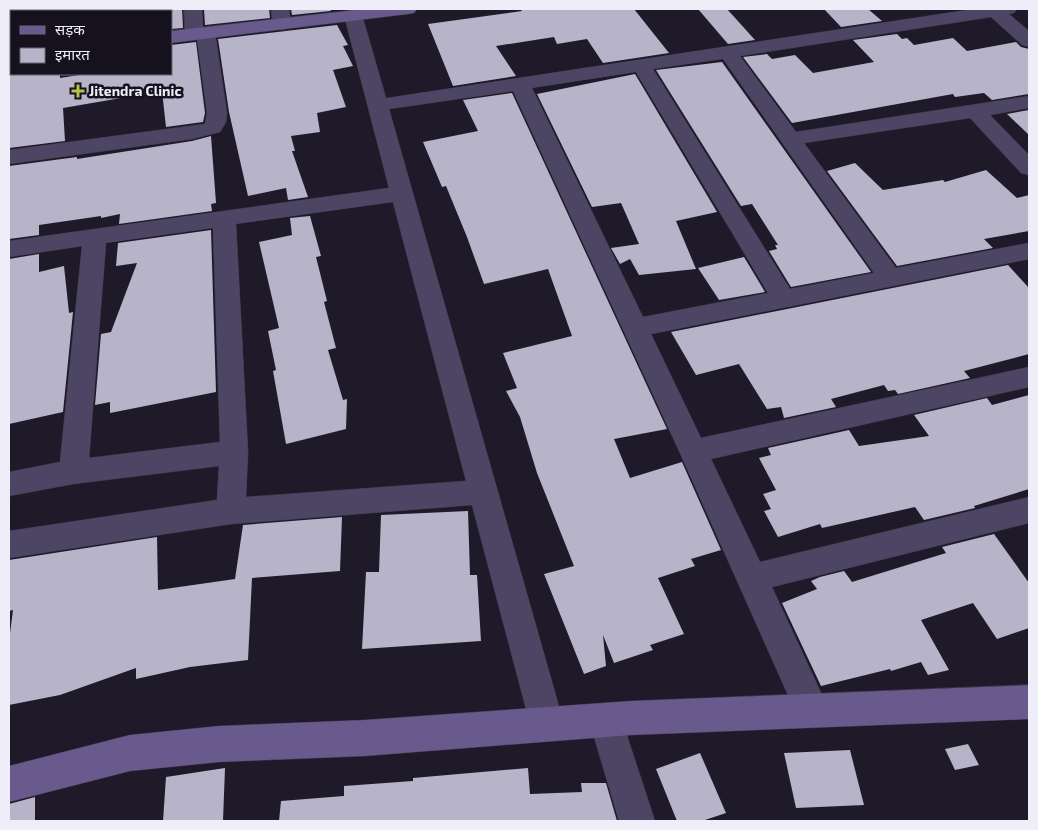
<svg xmlns="http://www.w3.org/2000/svg" width="1038" height="830" font-family="'Exo 2','Noto Sans Devanagari',sans-serif">
<rect width="100%" height="100%" fill="#1e1a29"/>
<g fill="#b7b3c8">
<polygon points="171,9 182,9 183,28 171,29"/>
<polygon points="204,9 269,9 270,18 205,25"/>
<polygon points="291,9 330,9 331,11 292,15"/>
<polygon points="520,9 634,9 669,53 603,63 587,39 557,44 554,37 496,46 516,76 453,86 428,24 522,11"/>
<polygon points="698,9 727,9 755,40 728,44"/>
<polygon points="824,9 868,9 882,21 841,27"/>
<polygon points="337,25 348,45 343,46 353,66 333,70 346,107 317,113 320,132 291,136 295,151 292,151 308,197 288,200 286,188 248,196 229,112 218,39"/>
<polygon points="897,34 902,39 907,38 914,45 953,38 967,51 1016,42 1021,47 1029,49 1029,94 992,100 984,93 955,97 953,94 792,123 743,57 767,54 772,59 795,55 813,73 874,62 853,40"/>
<polygon points="196,42 205,113 203,122 166,127 162,91 63,108 65,141 9,148 9,74 60,74 60,78 86,74 171,74 171,45"/>
<polygon points="722,62 871,272 791,287 769,251 777,249 775,245 778,245 752,204 741,206 656,70"/>
<polygon points="635,74 717,212 676,221 696,269 639,275 630,259 620,264 611,248 639,244 621,203 592,207 537,94"/>
<polygon points="512,93 667,429 614,439 630,478 682,462 721,550 691,559 695,566 658,578 684,634 650,645 653,650 614,663 603,635 606,666 584,674 544,574 574,566 537,473 520,417 506,391 517,388 503,353 572,336 548,269 484,284 467,237 446,186 442,187 423,142 478,131 463,100"/>
<polygon points="1029,110 1029,135 1007,114"/>
<polygon points="211,136 216,203 211,204 212,211 119,224 120,214 101,218 101,216 39,225 39,235 9,239 9,166 77,157 77,159 192,141"/>
<polygon points="855,163 883,190 943,180 945,182 986,170 1017,198 1029,195 1029,231 984,239 993,248 897,266 827,171"/>
<polygon points="310,216 321,256 316,257 327,301 324,302 336,348 328,350 343,400 347,399 346,429 286,444 273,371 276,370 268,331 279,328 259,242 292,235 290,218"/>
<polygon points="211,230 216,392 110,413 110,402 95,405 101,334 111,332 137,263 116,266 118,243"/>
<polygon points="39,254 39,272 64,266 69,313 73,312 63,412 9,424 9,259"/>
<polygon points="744,257 765,292 719,300 698,268"/>
<polygon points="1008,265 1029,288 1029,354 964,371 970,378 898,394 895,390 888,391 884,385 831,399 836,407 784,418 781,407 767,409 739,364 696,375 671,332"/>
<polygon points="1029,395 1029,489 974,506 975,508 924,520 915,507 822,528 820,524 778,537 764,511 771,509 763,494 776,490 759,458 771,455 768,448 849,430 859,446 929,436 914,415 987,398 992,405"/>
<polygon points="468,511 470,575 477,575 481,641 362,649 366,572 379,572 381,515"/>
<polygon points="342,517 340,571 252,578 248,660 190,667 136,679 136,668 60,695 9,705 9,641 13,610 9,611 9,560 157,537 158,590 235,579 243,525"/>
<polygon points="994,534 1029,583 1029,628 997,639 973,603 921,620 949,670 928,675 921,662 891,671 890,669 821,686 782,603 817,589 811,581 820,577 844,571 852,582 946,553 942,547"/>
<polygon points="968,744 979,765 955,770 945,749"/>
<polygon points="850,750 864,805 796,808 784,753"/>
<polygon points="700,753 726,813 702,821 677,821 656,769"/>
<polygon points="225,768 223,821 163,821 166,777"/>
<polygon points="528,768 530,794 582,792 581,783 606,783 617,821 279,821 281,801 344,796 344,786 413,781 413,778"/>
<polygon points="35,797 35,821 9,821 9,804"/>
</g>
<g fill="none" stroke-linecap="round" stroke-linejoin="round">
<defs>
<g id="street">
<rect x="26" y="9" width="18" height="2"/>
<rect x="107" y="9" width="18" height="2"/>
<polygon points="184,9 202,9 203,28 213,29 215,33 227,113 226,122 220,132 192,139 9,164 9,150 205,124 207,113 197,39 187,38 185,34"/>
<polygon points="271,9 289,9 291,24 288,28 282,30 276,28 273,24"/>
<path d="M 974,9 L 1017,9 L 1014,13 L 1009,14 L 1029,31 L 1029,47 L 1022,45 L 991,17 L 740,56 L 796,132 L 1029,96 L 1029,108 L 990,115 L 1029,155 L 1029,175 L 1021,173 L 970,118 L 804,143 L 896,268 L 1029,243 L 1029,259 L 651,334 L 701,438 L 1029,367 L 1029,387 L 711,459 L 760,562 L 1029,497 L 1029,523 L 772,587 L 829,710 L 824,722 L 812,727 L 800,722 L 679,451 L 513,91 L 389,109 L 564,724 L 559,736 L 547,741 L 535,736 L 530,724 L 472,505 L 231,524 L 9,558 L 9,531 L 217,500 L 219,466 L 73,484 L 9,496 L 9,472 L 60,462 L 82,246 L 9,257 L 9,241 L 389,188 L 344,15 L 347,11 L 353,10 L 359,11 L 362,15 L 386,98 ZM 723,59 L 874,273 L 790,289 L 653,69 ZM 636,72 L 768,293 L 643,317 L 532,88 ZM 393,202 L 466,481 L 246,497 L 248,452 L 236,224 ZM 213,228 L 220,442 L 89,458 L 106,243 Z"/>
<polygon points="606,703 618,708 655,821 619,821 589,720 594,708"/>
</g>
<g id="secondary">
<polygon points="364,9 417,9 414,13 408,14 171,43 171,31"/>
<polygon points="11,49 11,61 9,62 9,50"/>
<polygon points="1029,685 1029,719 631,735 365,756 219,762 130,771 9,802 9,766 130,735 219,726 365,720 631,701"/>
</g>
</defs>
<use href="#street" stroke="#3b3846" stroke-width="1"/>
<use href="#secondary" stroke="#3b3846" stroke-width="1"/>
<use href="#street" fill="#4d4564" fill-rule="evenodd"/>
<use href="#secondary" fill="#685a8c" fill-rule="evenodd"/>
</g>
<path fill="#b4c24a" stroke="#15111f" stroke-width="2" d="M75.5 83.5h5v5h5v5h-5v5h-5v-5h-5v-5h5z"/>
<g text-anchor="middle" stroke-width="5" stroke-linejoin="round" paint-order="stroke">
<g font-size="14" font-weight="bold" fill="#efedf8" stroke="#15111f" text-anchor="start">
<text x="89" y="96">Jitendra Clinic</text>
</g>
</g>
<rect width="1038" height="830" fill="none" stroke="#efedf8" stroke-width="20"/>
<rect x="10" y="10" width="162" height="65" fill="#15111f" stroke="#6c6976"/>
<rect x="20" y="26" width="25" height="8" fill="#685a8c" stroke="#6c6976"/>
<text x="55" y="35" font-size="15" fill="#efedf8">सड़क</text>
<rect x="20" y="48" width="25" height="15" fill="#b7b3c8" stroke="#6c6976"/>
<text x="55" y="60" font-size="15" fill="#efedf8">इमारत</text>
</svg>
